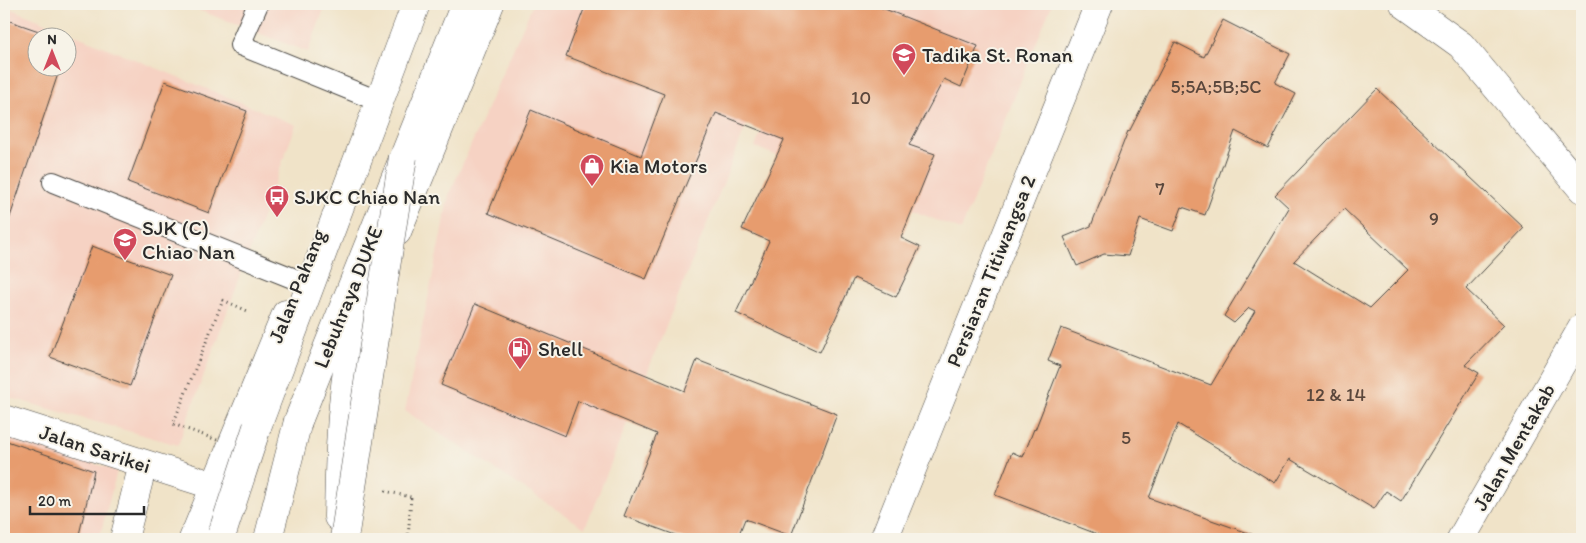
<svg xmlns="http://www.w3.org/2000/svg" width="1586" height="543" font-family="Itim,sans-serif">
<rect width="100%" height="100%" fill="#f7f3e8"/>
<filter id="ink" filterUnits="userSpaceOnUse"><feTurbulence type="fractalNoise" baseFrequency=".02" numOctaves="2"/><feDisplacementMap in="SourceGraphic" scale="10" xChannelSelector="R" yChannelSelector="G"/><feConvolveMatrix kernelMatrix="1 2 1 2 8 2 1 2 1" color-interpolation-filters="sRGB"/></filter>
<filter id="wash" filterUnits="userSpaceOnUse"><feTurbulence type="fractalNoise" baseFrequency=".0096" numOctaves="4" result="noise"/><feDisplacementMap in="SourceGraphic" scale="20" xChannelSelector="R" yChannelSelector="G"/><feGaussianBlur stdDeviation="1.12" result="paint"/><feColorMatrix in="noise" values="0 0 0 0 0 0 0 0 0 0 0 0 0 0 0 0 0 1.4 0 .05"/><feComposite in="paint" operator="in"/></filter>
<g filter="url(#wash)">
<rect width="100%" height="100%" fill="#f0e3c8"/>
<g fill="#f6d2c3" fill-rule="evenodd">
<polygon points="183,4 326,4 308,52"/>
<polygon points="533,4 795,4 585,528 405,411 449,195"/>
<polygon points="813,4 1052,4 961,230 755,147"/>
<path d="M 4,6 L 296,125 L 178,445 L 4,396 ZM 38,38 L 68,38 L 68,68 L 38,68 Z"/>
<polygon points="4,434 117,471 99,539 4,539"/>
</g>
<g id="blocks">
<g fill="#e79c6e" fill-rule="evenodd">
<polygon points="586,4 872,4 978,46 961,87 944,79 909,145 935,154 901,238 920,247 896,297 854,278 820,352 736,313 769,241 742,229 784,140 716,113 646,279 488,213 531,110 641,156 664,94 566,56"/>
<polygon points="4,19 59,38 38,38 38,68 60,68 9,220 4,219"/>
<polygon points="1223,20 1290,54 1275,83 1296,94 1268,148 1235,131 1205,215 1182,207 1173,231 1140,219 1128,256 1104,254 1077,266 1064,237 1091,226 1128,131 1129,132 1175,42 1204,57"/>
<polygon points="165,81 247,111 209,213 128,182"/>
<path d="M 1377,89 L 1524,228 L 1466,289 L 1504,325 L 1465,365 L 1479,373 L 1401,501 L 1386,491 L 1374,509 L 1290,459 L 1275,483 L 1178,424 L 1149,498 L 1254,535 L 1253,539 L 1110,539 L 995,495 L 1012,452 L 1023,457 L 1034,429 L 1035,430 L 1060,366 L 1048,361 L 1061,328 L 1211,385 L 1255,311 L 1249,308 L 1234,323 L 1224,316 L 1289,208 L 1275,195 ZM 1344,209 L 1408,270 L 1370,308 L 1294,261 Z"/>
<polygon points="92,246 171,275 130,386 50,357"/>
<polygon points="475,304 685,391 697,360 837,414 791,536 745,519 737,539 686,539 624,516 657,434 578,401 565,436 441,385"/>
<polygon points="4,440 94,471 78,539 4,539"/>
</g>
</g>
</g>
<g filter="url(#ink)">
<use href="#blocks" fill-opacity="0" stroke="#494743" stroke-width="1"/>
<g fill="none" stroke-linecap="round" stroke-linejoin="round">
<defs>
<g id="lane">
<polyline points="258,4 240,45 373,99"/>
<polyline points="53,182 300,281"/>
</g>
<g id="street">
<polyline points="1404,4 1461,45 1582,189"/>
<polyline points="4,419 215,486"/>
<polyline points="124,539 143,464"/>
<polyline points="884,539 1099,4"/>
<polyline points="1461,539 1582,328"/>
</g>
<g id="primary">
<polyline points="397,232 490,4"/>
<path d="M 338,517 C 339,466 340,415 348,364 C 353,336 368,308 378,281"/>
<polyline points="193,539 286,314"/>
</g>
<g id="highway">
<polyline points="298,421 465,4"/>
<polyline points="257,427 416,4"/>
</g>
</defs>
<use href="#lane" stroke="#494743" stroke-width="22"/>
<use href="#street" stroke="#494743" stroke-width="29"/>
<use href="#primary" stroke="#494743" stroke-width="29"/>
<use href="#highway" stroke="#494743" stroke-width="29"/>
<g stroke="#494743" stroke-width="3" stroke-dasharray="1 4" stroke-linecap="butt">
<polyline points="223,300 250,312"/>
<polyline points="408,539 411,497"/>
</g>
<use href="#lane" stroke="#fff" stroke-width="20"/>
<use href="#street" stroke="#fff" stroke-width="28"/>
<use href="#primary" stroke="#fff" stroke-width="28"/>
<use href="#highway" stroke="#fff" stroke-width="28"/>
<defs>
<g id="highway-bridge">
<polyline points="222,534 257,427"/>
<polyline points="268,539 298,421"/>
<polyline points="344,539 403,157"/>
</g>
</defs>
<use href="#highway-bridge" stroke="#494743" stroke-width="29" stroke-linecap="butt"/>
<g stroke="#494743" stroke-width="3" stroke-dasharray="1 4" stroke-linecap="butt">
<polyline points="217,440 173,424 223,300"/>
<polyline points="385,491 411,497"/>
</g>
<use href="#highway-bridge" stroke="#fff" stroke-width="28"/>
</g>
</g>
<defs>
<symbol id="school-pin" viewBox="-11 -11 22 30"><path d="M0 17L-7.5 6A9.5 9.5 0 1 1 7.5 6Z" fill="#d1495b" stroke="#f7f3e8"/><path d="M0-5L7-2L0 1L-7-2ZM-4 1L0 2.5L4 1V4Q0 6-4 4Z" fill="#fff"/></symbol>
<symbol id="shop-pin" viewBox="-11 -11 22 30"><path d="M0 17L-7.5 6A9.5 9.5 0 1 1 7.5 6Z" fill="#d1495b" stroke="#f7f3e8"/><path d="M-5-2.5h2.3a2.7 3.5 0 0 1 5.4 0H5L5.5 6h-11ZM-1.5-2.5h3a1.5 2.3 0 0 0-3 0Z" fill="#fff"/></symbol>
<symbol id="bus-pin" viewBox="-11 -11 22 30"><path d="M0 17L-7.5 6A9.5 9.5 0 1 1 7.5 6Z" fill="#d1495b" stroke="#f7f3e8"/><path d="M-5-6H5V4H4V6H2V4H-2V6H-4V4H-5ZM-3.5-4V0h7V-4ZM-3.5 1.2v1.5H-2V1.2ZM2 1.2v1.5H3.5V1.2Z" fill="#fff"/></symbol>
<symbol id="fuel-pin" viewBox="-11 -11 22 30"><path d="M0 17L-7.5 6A9.5 9.5 0 1 1 7.5 6Z" fill="#d1495b" stroke="#f7f3e8"/><path d="M-5.5-6h7V0h2V4h1.3V-2.5L3-4.5l.8-.8L6-3V5H2.5V1h-1V6h-7ZM-4.2-4.7v3.2H.2V-4.7Z" fill="#fff"/></symbol>
</defs>
<g fill-rule="evenodd">
<use href="#school-pin" x="890" y="41" width="28" height="38"/>
<use href="#shop-pin" x="578" y="152" width="28" height="38"/>
<use href="#bus-pin" x="263" y="183" width="28" height="38"/>
<use href="#school-pin" x="111" y="226" width="28" height="38"/>
<use href="#fuel-pin" x="506" y="335" width="28" height="38"/>
</g>
<g text-anchor="middle" stroke-width="4" stroke-linejoin="round" paint-order="stroke">
<g font-size="19" fill="#5a473c">
<text x="1216" y="93">5;5A;5B;5C</text>
<text x="861" y="104">10</text>
<text x="1160" y="195">7</text>
<text x="1434" y="225">9</text>
<text x="1336" y="401">12 &amp; 14</text>
<text x="1126" y="444">5</text>
</g>
<g font-size="21" fill="#2b2b2b" stroke="#f7f3e8" text-anchor="start">
<text x="922" y="62">Tadika St. Ronan</text>
<text x="610" y="173">Kia Motors</text>
<text x="294" y="204">SJKC Chiao Nan</text>
<text x="142" y="235">SJK (C)<tspan x="142" dy="24">Chiao Nan</tspan></text>
<text x="538" y="356">Shell</text>
</g>
<g font-size="21" fill="#2b2b2b" stroke="#f7f3e8">
<text transform="translate(991 271) rotate(-68)" y="7">Persiaran Titiwangsa 2</text>
<text transform="translate(297 286) rotate(-68)" y="7">Jalan Pahang</text>
<text transform="translate(348 297) rotate(-68)" y="7">Lebuhraya DUKE</text>
<text transform="translate(1514 447) rotate(-60)" y="7">Jalan Mentakab</text>
<text transform="translate(95 449) rotate(18)" y="7">Jalan Sarikei</text>
</g>
</g>
<rect width="1586" height="543" fill="none" stroke="#f7f3e8" stroke-width="20"/>
<g transform="translate(52 52)"><circle r="24" fill="#f7f3e8" stroke="#a5a39c"/>
<path d="M0-4L9 19L0 12L-9 19Z" fill="#d1495b"/>
<text y="-8" font-size="14" font-weight="bold" text-anchor="middle" fill="#2b2b2b">N</text>
</g>
<path d="M30 506v8h114v-8" fill="none" stroke="#2b2b2b" stroke-width="2.5"/>
<text x="38" y="506" font-size="15" fill="#2b2b2b" stroke="#f7f3e8" stroke-width="4" paint-order="stroke">20 m</text>
</svg>
